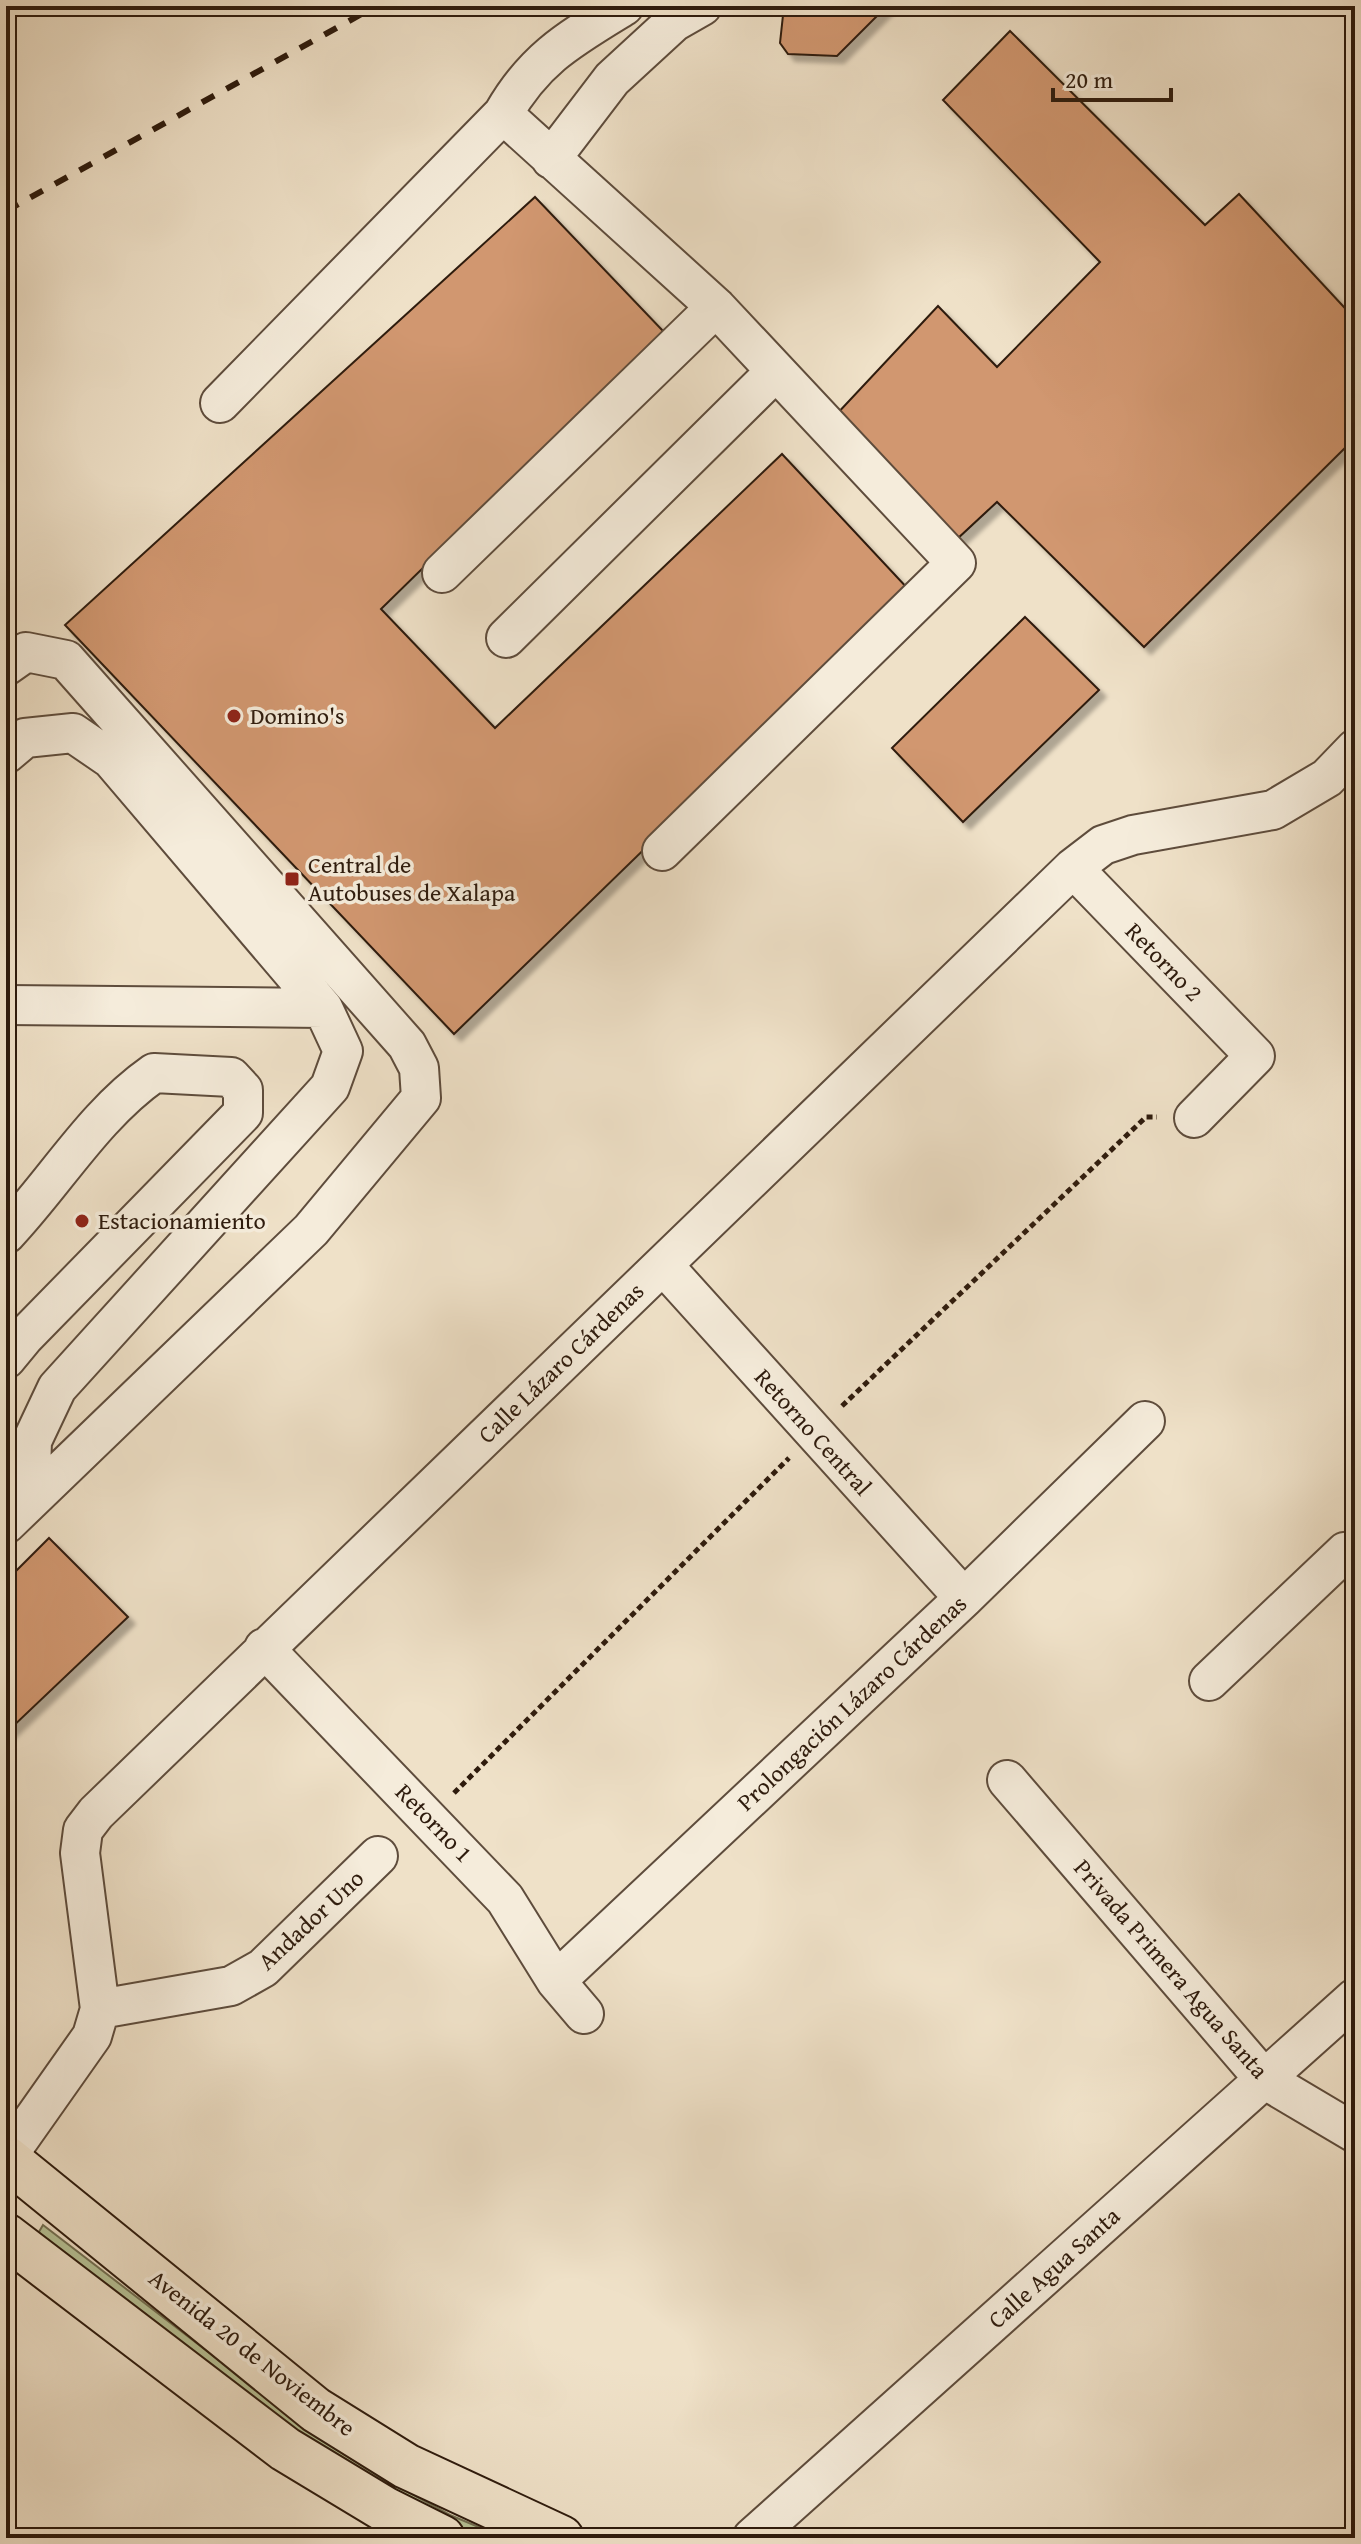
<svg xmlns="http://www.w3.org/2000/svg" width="1361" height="2544" font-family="'Gentium Book Plus',serif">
<defs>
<filter id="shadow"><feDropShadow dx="7" dy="7" stdDeviation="2" flood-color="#0004"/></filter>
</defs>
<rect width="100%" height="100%" fill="#efe1c8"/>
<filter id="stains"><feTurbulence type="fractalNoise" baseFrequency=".0025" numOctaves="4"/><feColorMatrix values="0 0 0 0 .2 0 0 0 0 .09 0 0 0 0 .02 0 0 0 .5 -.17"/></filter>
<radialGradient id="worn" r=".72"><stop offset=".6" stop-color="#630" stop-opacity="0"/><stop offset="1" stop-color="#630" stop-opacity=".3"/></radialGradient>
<path fill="#b7c397" stroke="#726f52" stroke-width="2" d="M43 2225 302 2424 379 2476 450 2515 505 2538H473L443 2525 374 2487 33 2242Z"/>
<path fill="#d19770" stroke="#2e1b0d" stroke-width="2" filter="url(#shadow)" d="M784 6H887L837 56 788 54 780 43Z
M1010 31 1205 225 1239 194 1355 319V438L1144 647 997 502 956 540 834 417 938 306 997 367 1100 262 943 100Z
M535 197 664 332 381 609 495 728 782 454 910 591 454 1034 65 625Z
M1025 617 1099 690 963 822 892 748Z
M49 1538 128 1617 6 1733V1581Z"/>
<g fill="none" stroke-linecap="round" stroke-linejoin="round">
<g stroke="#5e4c3c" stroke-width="42">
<path id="minor" d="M503 114 716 307 956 563 662 851
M551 159 612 79 674 22 702 6
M220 403 503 114C535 58 570 39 624 6
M442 573 716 307
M506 638 776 371
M6 666 26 652 66 660 407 1045 419 1068 421 1098 311 1230 6 1524
M6 754 25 738 73 733 111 759 323 1008 343 1051 330 1087 57 1388 32 1441 30 1500
M1073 868 1255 1056 1194 1118
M6 1005 323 1008
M6 1234C56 1181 94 1115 154 1073L231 1077 243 1090V1113L25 1336 6 1359
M663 1265 964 1598
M264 1648 505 1899 556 1981 584 2014
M1209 1681 1345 1552 1355 1551
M1007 1780 1264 2079 1355 2133
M556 1981 964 1598 1145 1421
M100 2009 231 1986 263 1968 378 1856
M6 2158 92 2036 100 2009 80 1853 83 1830 96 1813 1073 868 1103 845 1133 835 1273 810 1327 778 1355 749
M752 2538 1355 1998"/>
</g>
<g stroke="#2e1b0d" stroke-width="48">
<path id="major" d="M6 2158 316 2410 406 2466 561 2538
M6 2236 285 2449 386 2510 442 2538"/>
</g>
<path stroke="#2e1b0d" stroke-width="5" stroke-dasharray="6 4" stroke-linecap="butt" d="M842 1406 1146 1117H1157
M454 1793 789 1458"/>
<use href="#minor" stroke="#f5ecdb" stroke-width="38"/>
<use href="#major" stroke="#efe1c8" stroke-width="44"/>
<path stroke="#2e1b0d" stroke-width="6" stroke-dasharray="14 14" stroke-linecap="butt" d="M6 211 376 6"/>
</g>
<g fill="#8f2418" stroke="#f5ecdb" stroke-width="3">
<circle cx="234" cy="716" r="8"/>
<rect x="284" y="871" width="16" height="16" rx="4"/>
<circle cx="82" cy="1221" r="8"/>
</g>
<g text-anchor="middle" stroke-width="7" stroke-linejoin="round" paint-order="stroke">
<g font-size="24" fill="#2e1b0d" stroke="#f5ecdb" text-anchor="start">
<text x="250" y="724">Domino's</text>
<text x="308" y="873">Central de<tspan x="308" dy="28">Autobuses de Xalapa</tspan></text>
<text x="98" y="1229">Estacionamiento</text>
</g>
<g font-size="24" fill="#2e1b0d" stroke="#f5ecdb">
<text transform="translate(1164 962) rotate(46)" y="8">Retorno 2</text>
<text transform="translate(561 1363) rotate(-44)" y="8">Calle Lázaro Cárdenas</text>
<text transform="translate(813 1432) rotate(48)" y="8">Retorno Central</text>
<text transform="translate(852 1703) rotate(-43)" y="8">Prolongación Lázaro Cárdenas</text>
<text transform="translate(434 1823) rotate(46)" y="8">Retorno 1</text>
<text transform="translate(311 1920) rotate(-43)" y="8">Andador Uno</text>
<text transform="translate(1171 1969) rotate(49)" y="8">Privada Primera Agua Santa</text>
<text transform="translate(1054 2268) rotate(-42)" y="8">Calle Agua Santa</text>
<text transform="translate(252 2353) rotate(38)" y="8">Avenida 20 de Noviembre</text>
</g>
</g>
<rect width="1361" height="2544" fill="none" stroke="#efe1c8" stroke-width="32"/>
<rect x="8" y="8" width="1345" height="2528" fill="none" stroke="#2e1b0d" stroke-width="4"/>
<rect x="16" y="16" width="1329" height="2512" fill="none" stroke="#2e1b0d" stroke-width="2"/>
<path d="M1053 88v12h118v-12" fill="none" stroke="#2e1b0d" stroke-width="4"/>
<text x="1065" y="88" font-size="24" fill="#2e1b0d" stroke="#f5ecdb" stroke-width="6" paint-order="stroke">20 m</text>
<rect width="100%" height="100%" filter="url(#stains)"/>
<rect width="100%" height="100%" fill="url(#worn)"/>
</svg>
